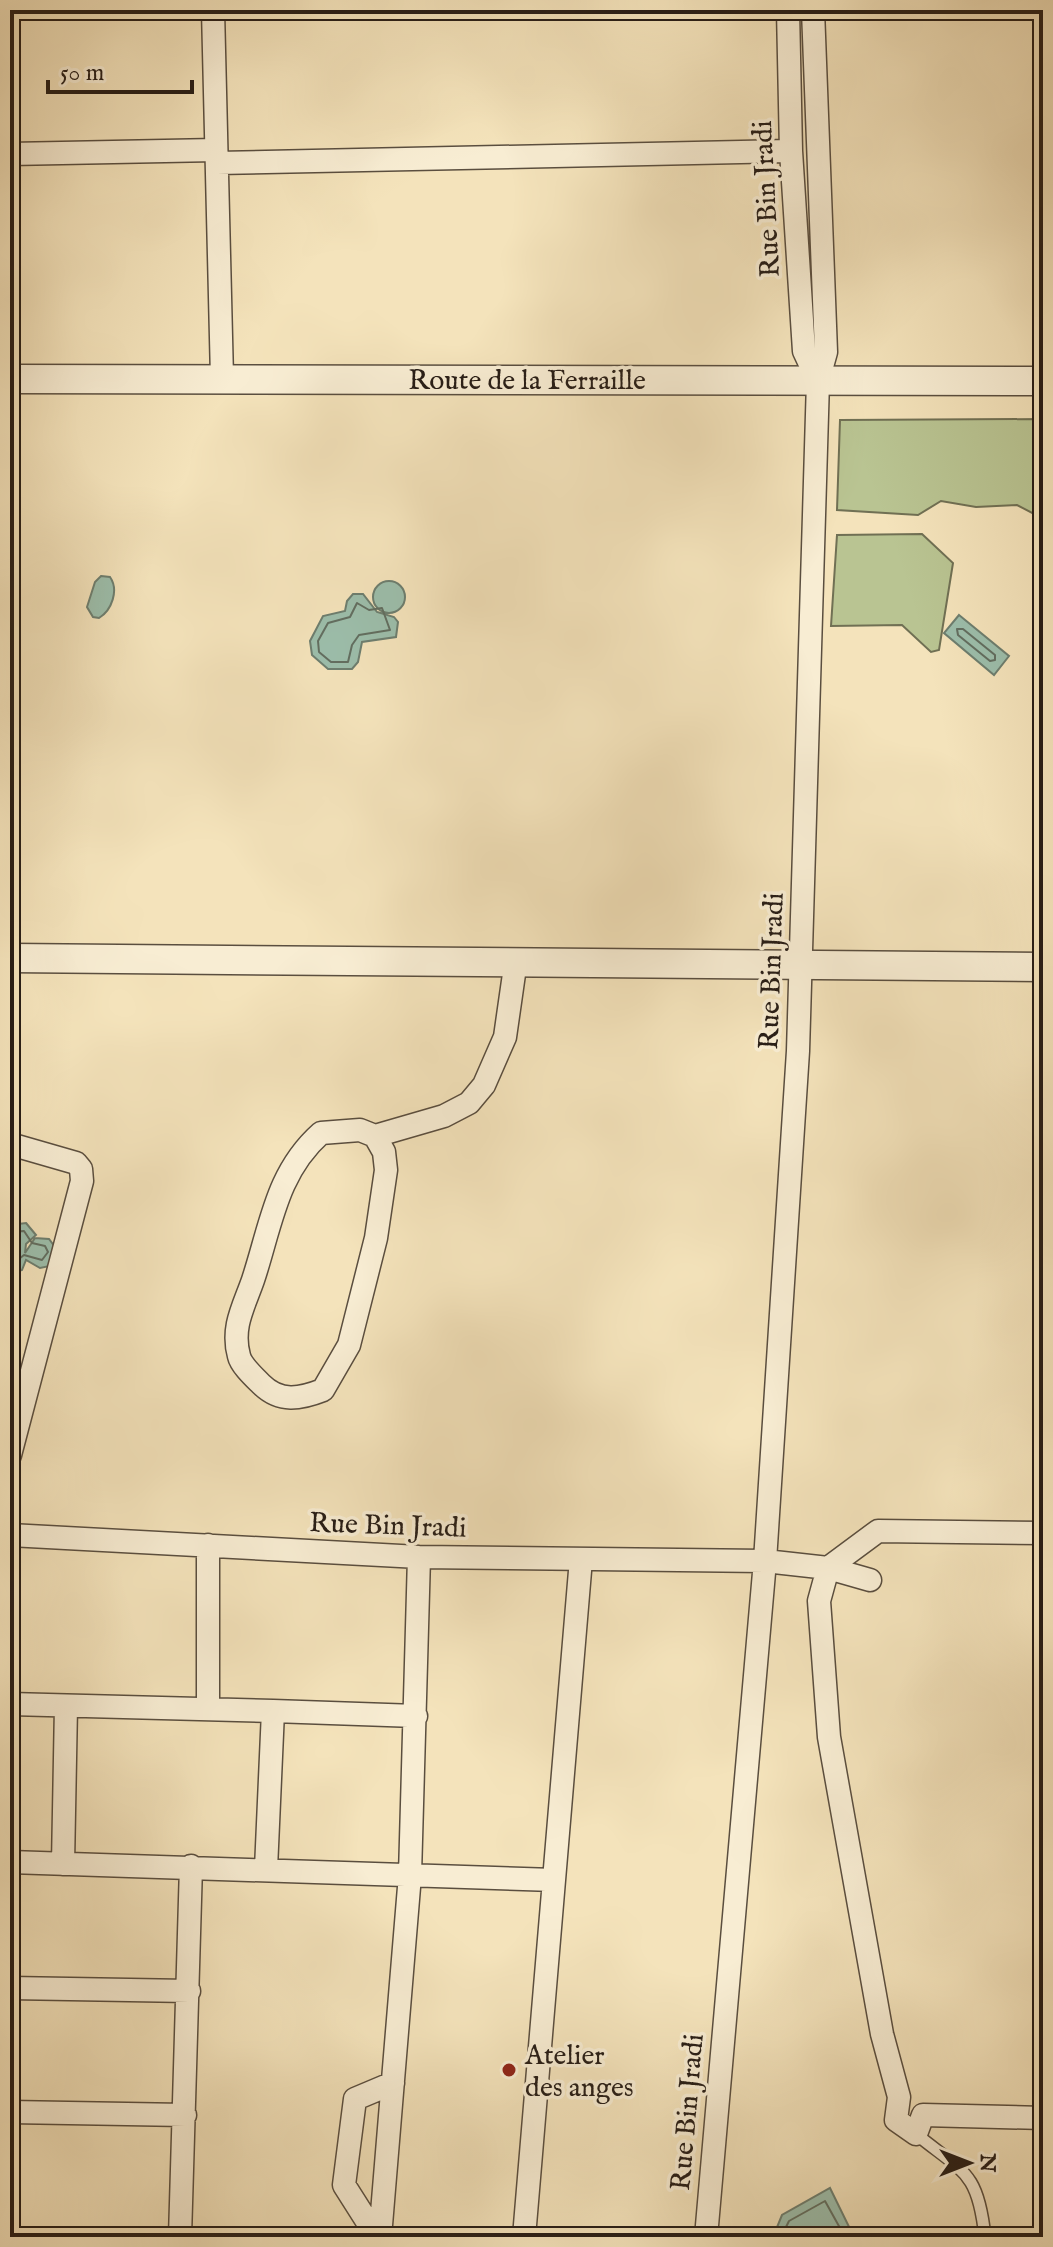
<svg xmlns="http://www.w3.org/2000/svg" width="1053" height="2247" font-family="'IM FELL English',serif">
<rect width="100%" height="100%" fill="#f4e3bb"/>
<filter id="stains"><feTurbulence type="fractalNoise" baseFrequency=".0025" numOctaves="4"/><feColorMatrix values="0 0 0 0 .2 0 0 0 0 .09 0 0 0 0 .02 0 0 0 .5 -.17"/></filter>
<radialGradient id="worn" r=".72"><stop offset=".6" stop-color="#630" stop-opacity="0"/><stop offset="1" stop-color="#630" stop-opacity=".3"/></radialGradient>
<path fill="#b9c492" stroke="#707054" stroke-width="2" d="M1043 419V526L1040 517 1017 505 976 507 941 501 918 515 837 510 840 420Z
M922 534 953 563 939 650 931 652 902 625 831 626 837 535Z"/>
<path fill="#9cbeab" stroke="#6d7e6f" stroke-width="2" d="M101 576 110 577C119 590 112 610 99 618L93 617 87 607 95 582Z
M373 597a16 16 0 1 1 32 0a16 16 0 1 1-32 0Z
M353 594H363L377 612 394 617 398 622 396 637 362 642 358 662 352 669H328L312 655 310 641 323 616 345 611 347 601Z
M959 615 1009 656 994 675 944 633Z
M26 1223 36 1235 26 1244 25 1253 35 1238 49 1239 55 1247 50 1266 40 1268 26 1260 22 1270 10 1274V1225Z
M830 2188 854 2237H773L782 2215Z"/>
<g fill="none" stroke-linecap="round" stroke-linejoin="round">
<path stroke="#626e60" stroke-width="2" d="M357 603 369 610 382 608 390 630 359 635 352 645 348 662H331L319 652 318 641 328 623 350 617Z
M957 629H963L995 655V660L990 661 958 635Z
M10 1232 24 1231 32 1243 45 1246 48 1252 42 1260 24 1255 10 1266
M781 2237 789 2221 825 2201 845 2237"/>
<g stroke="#5a4e3f" stroke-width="14">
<path id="service" d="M916 2134C964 2173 978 2171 985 2237"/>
</g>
<g stroke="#5a4e3f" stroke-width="25">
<path id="minor" d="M213 10 222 378
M788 10 791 151 804 351 818 381
M10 154 216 150
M217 163 791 151
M375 1136 384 1152 386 1170 376 1238 349 1345 323 1390C300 1399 280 1403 261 1384 254 1377 241 1365 239 1356 231 1327 244 1306 253 1280 271 1226 276 1173 321 1133L360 1130 375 1136 444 1116 469 1103 484 1085 505 1037 516 960
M10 1144 76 1163 81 1169 82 1181 10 1455
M10 1535 419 1557 765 1561 828 1568 878 1531 1043 1533
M870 1580 828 1568 819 1601 829 1737 882 2034 899 2097 896 2120 916 2134 923 2115 1043 2118
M10 1704 273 1711 266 1869
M208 1708V1545
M273 1711 416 1716
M10 1862 554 1880
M63 1864 66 1706
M10 1988 189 1991
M10 2112 185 2115
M180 2237 191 1866
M377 2237 344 2185 355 2099 393 2083
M380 2237 410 1875 419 1557
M524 2237 581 1559
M706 2237 765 1561 798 1051 818 381 826 352 813 10"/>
</g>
<g stroke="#5a4e3f" stroke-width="31">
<path id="tertiary" d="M10 379 1043 381
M10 958 1043 967"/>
</g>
<use href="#service" stroke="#f8edd3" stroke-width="11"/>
<use href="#minor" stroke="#f8edd3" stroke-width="22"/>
<use href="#tertiary" stroke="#f8edd3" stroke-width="28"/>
</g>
<circle fill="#8f2418" stroke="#f8edd3" stroke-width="3" cx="509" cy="2070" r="8"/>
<g text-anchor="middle" stroke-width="7" stroke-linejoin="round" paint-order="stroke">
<g font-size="28" fill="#271d16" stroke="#f8edd3">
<text transform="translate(765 199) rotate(-93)" y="10">Rue Bin Jradi</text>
<text x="527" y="389">Route de la Ferraille</text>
<text transform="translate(770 971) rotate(-88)" y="10">Rue Bin Jradi</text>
<text transform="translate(388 1524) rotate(2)" y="10">Rue Bin Jradi</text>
<text transform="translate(686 2112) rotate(-85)" y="10">Rue Bin Jradi</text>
</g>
<g font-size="28" fill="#271d16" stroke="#f8edd3" text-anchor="start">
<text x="525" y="2064">Atelier<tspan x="525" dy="32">des anges</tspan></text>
</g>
</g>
<rect width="1053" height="2247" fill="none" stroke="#f4e3bb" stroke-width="40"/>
<rect x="12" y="12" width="1029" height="2223" fill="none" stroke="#271d16" stroke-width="4"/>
<rect x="20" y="20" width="1013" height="2207" fill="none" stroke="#271d16" stroke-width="2"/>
<g transform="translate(969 2163) rotate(90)" stroke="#f8edd3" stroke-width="6" paint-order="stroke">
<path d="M0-6L14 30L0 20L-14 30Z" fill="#271d16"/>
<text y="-12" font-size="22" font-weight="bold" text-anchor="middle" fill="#271d16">N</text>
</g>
<path d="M48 80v12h144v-12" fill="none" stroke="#271d16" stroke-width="4"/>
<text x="60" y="80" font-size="24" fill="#271d16" stroke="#f8edd3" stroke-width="6" paint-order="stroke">50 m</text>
<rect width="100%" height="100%" filter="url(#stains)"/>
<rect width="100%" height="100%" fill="url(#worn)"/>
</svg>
